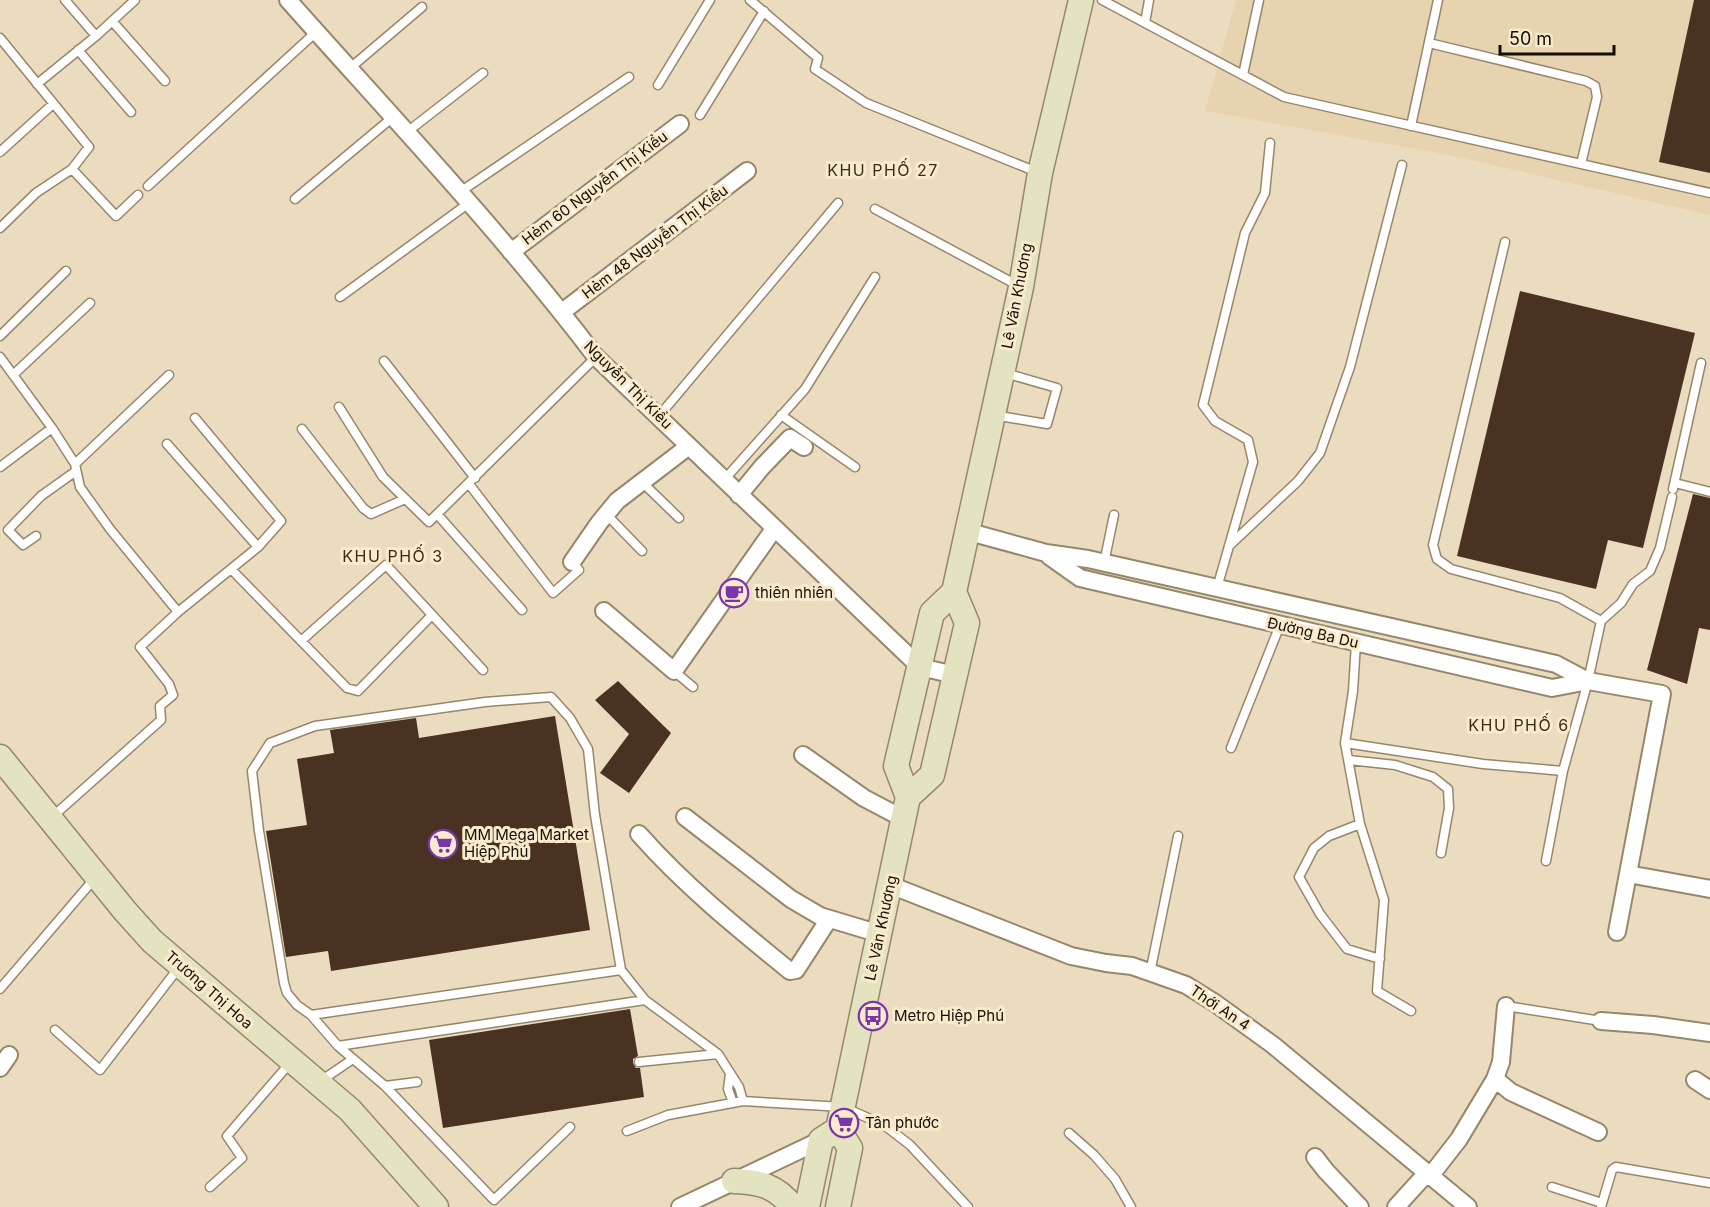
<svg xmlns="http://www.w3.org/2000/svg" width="1710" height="1207" font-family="Inter,sans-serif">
<rect width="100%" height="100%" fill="#ecdcbf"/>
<path fill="#e7d3af" d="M1236 0H1710V215L1454 156 1205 111Z"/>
<path fill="#493222" d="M1694 0H1710V173L1659 162Z
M1520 291 1695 333 1643 548 1608 540 1596 589 1457 556Z
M1693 494 1710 498V630L1699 628 1687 684 1647 670Z
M618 681 671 733 629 793 600 773 629 734 595 700Z
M555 716 590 930 331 971 328 951 286 957 266 831 307 825 297 759 334 753 330 730 416 718 419 738Z
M630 1009 638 1056 633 1059V1063L636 1068H640L644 1097 443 1128 429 1040Z"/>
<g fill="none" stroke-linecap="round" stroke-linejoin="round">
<g stroke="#96876c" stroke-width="11">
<path id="lane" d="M65 0 96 36
M750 0 818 58 815 69 866 103 1037 172
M1102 0 1284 97 1710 193
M112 21 165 81
M1145 23 1149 0
M0 38 89 147 72 169 116 216 138 195
M1429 43 1586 81 1595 86 1597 97 1581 164
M78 50 131 112
M349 69 422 7
M1243 75 1259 0
M37 84 96 36 135 0
M658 85 710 0
M700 115 764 11
M1411 126 1438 0
M407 132 483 73
M0 152 53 104
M148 186 316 32
M460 192 629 77
M295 199 393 117
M875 209 1017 285
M0 228 36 193 72 169
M340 297 469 203
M0 336 66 271
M0 357 52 428 75 464 80 487 110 529 178 612
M384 361 475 478
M13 375 90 303
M339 407 383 477 429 522 596 357
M781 415 855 467
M994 415 1047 424 1057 388 1005 373
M659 416 838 203
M302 429 363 508 371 514 405 499
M167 444 258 547
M75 464 169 375
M0 467 52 428
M724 480 805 389 875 277
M642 482 679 518
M1675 483 1710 492
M469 484 553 593 579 570 572 562
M1673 489 1701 363
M437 514 522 610
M606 514 642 551
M36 536 23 545 8 530 41 496 76 471
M1231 544 1298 481 1320 453 1350 367 1402 165
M1104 563 1114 515
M231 569 347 688 358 691 431 616
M1217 588 1253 462 1248 440 1215 421 1203 405 1245 233 1265 193 1270 143
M1601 621 1621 603 1633 584 1650 571 1660 548 1672 497
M301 641 386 565 483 670
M1356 643 1353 691 1345 743 1360 824 1384 900 1377 991 1411 1011
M674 671 693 687
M1345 743 1483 764 1563 771 1588 681 1601 621 1560 598 1451 569 1437 559 1433 545 1505 242
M1231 748 1280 625
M1349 760 1395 765 1433 777 1448 789 1449 808 1441 853
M51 818 161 720 160 706 173 695 169 684 140 647 178 612 258 547 281 521 195 418
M1360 824 1329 836 1314 848 1299 877 1320 914 1347 949 1380 959
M1546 861 1563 771
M1150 973 1178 836
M0 989 95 878
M1506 1006 1601 1021
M311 1015 621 970
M55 1030 100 1070 180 966
M338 1046 645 1000
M639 1062 718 1054
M730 1074 728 1089 733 1103
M319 1082 353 1059
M385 1086 417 1082
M570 1127 494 1200 385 1086 338 1046 311 1015 297 1005 287 993 284 983 259 831 252 771 270 743 315 726 485 702 551 697 570 718 588 749 595 815 621 970 645 1000 718 1054 739 1087 743 1101
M627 1131 668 1115 743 1101 843 1107 884 1125 910 1145 968 1207
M1069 1133 1094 1155 1115 1179 1131 1207
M210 1187 242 1158 227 1136 290 1063
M1552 1187 1602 1203
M1601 1207 1612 1170 1616 1167 1710 1183"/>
</g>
<g stroke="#96876c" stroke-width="20">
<path id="street" d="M288 0C392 117 501 232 596 357L920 667 955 675
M511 252 680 124
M562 312 747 171
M739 495 762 467 790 438 804 447
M966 531 1046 553 1088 559 1556 664 1588 681 1662 694 1617 932
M1049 556 1080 578 1552 688 1588 681
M572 562 599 523 617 501 689 446
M604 611 674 671 774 529
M803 755 864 798 904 819
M685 817 791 899 820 916 880 934
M639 834C684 885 737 928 790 971L796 970 829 919
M1628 874 1710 889
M890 885 1071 956 1106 963 1132 966 1186 985 1215 1003 1273 1045 1468 1207
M1601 1021 1653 1025 1710 1033
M0 1068 9 1055
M1495 1079 1511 1092 1598 1132
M1695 1080 1710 1090
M1315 1157 1326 1171 1360 1207
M680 1207 821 1140
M1396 1207 1426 1174 1435 1170 1459 1139 1495 1079 1501 1062 1506 1006"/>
</g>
<g stroke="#96876c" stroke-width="27">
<path id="secondary" d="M0 757 125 911 152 941 350 1110 436 1207
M908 797 932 775 967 623 954 592 1021 287 1040 173 1081 0
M838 1129 850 1148 838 1207
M734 1181C761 1182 776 1186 793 1207
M807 1207 821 1140 838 1129 908 797 896 766 932 613 954 592"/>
</g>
<use href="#lane" stroke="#fff" stroke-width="8"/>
<use href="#street" stroke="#fff" stroke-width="16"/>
<use href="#secondary" stroke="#e3e4bf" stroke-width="24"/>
</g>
<defs>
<g id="cafe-ring" transform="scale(1.5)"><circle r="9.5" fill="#f9eacc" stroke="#7935a9" stroke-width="1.5"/><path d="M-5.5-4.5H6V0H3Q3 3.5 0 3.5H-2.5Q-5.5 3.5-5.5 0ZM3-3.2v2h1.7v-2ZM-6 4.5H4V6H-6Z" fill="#7935a9"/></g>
<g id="supermarket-ring" transform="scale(1.5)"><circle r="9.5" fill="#f9eacc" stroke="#7935a9" stroke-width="1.5"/><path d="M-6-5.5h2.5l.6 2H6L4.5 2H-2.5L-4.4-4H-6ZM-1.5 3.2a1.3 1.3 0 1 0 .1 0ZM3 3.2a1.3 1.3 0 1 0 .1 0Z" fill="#7935a9"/></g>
<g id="bus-ring" transform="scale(1.5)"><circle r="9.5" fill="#f9eacc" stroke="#7935a9" stroke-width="1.5"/><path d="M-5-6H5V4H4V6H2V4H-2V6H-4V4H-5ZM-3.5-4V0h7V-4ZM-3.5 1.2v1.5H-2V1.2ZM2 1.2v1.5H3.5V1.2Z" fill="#7935a9"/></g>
</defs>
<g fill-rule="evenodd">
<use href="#cafe-ring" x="734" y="593"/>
<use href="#supermarket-ring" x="443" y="844"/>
<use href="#bus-ring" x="873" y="1016"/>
<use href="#supermarket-ring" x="844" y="1123"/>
</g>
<g text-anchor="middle" stroke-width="6" stroke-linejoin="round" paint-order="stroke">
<g font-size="15" fill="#140e05" stroke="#f9eacc">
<text transform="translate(595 188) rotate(-37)" y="5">Hẻm 60 Nguyễn Thị Kiểu</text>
<text transform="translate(655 242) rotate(-37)" y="5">Hẻm 48 Nguyễn Thị Kiểu</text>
<text transform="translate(1017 296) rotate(-79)" y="5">Lê Văn Khương</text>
<text transform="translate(628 385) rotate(45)" y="5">Nguyễn Thị Kiểu</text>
<text transform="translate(1313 633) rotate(13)" y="5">Đường Ba Du</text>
<text transform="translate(881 928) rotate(-78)" y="5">Lê Văn Khương</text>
<text transform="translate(209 990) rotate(41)" y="5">Trương Thị Hoa</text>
<text transform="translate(1220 1008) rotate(34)" y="5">Thới An 4</text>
</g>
<g font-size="15" fill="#140e05" stroke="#f9eacc" text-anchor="start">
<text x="755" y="598">thiên nhiên</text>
<text x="464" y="840">MM Mega Market<tspan x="464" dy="17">Hiệp Phú</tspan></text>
<text x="894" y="1021">Metro Hiệp Phú</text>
<text x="865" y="1128">Tân phước</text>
</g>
<g font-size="16" letter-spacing="1.5" fill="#392d15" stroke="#f9eacc">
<text x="883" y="176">KHU PHỐ 27</text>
<text x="393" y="562">KHU PHỐ 3</text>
<text x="1519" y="731">KHU PHỐ 6</text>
</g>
</g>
<path d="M1500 45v9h114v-9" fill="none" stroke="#140e05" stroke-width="3"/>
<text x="1509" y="45" font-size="18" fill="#140e05" stroke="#f9eacc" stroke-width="4.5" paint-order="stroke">50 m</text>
</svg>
